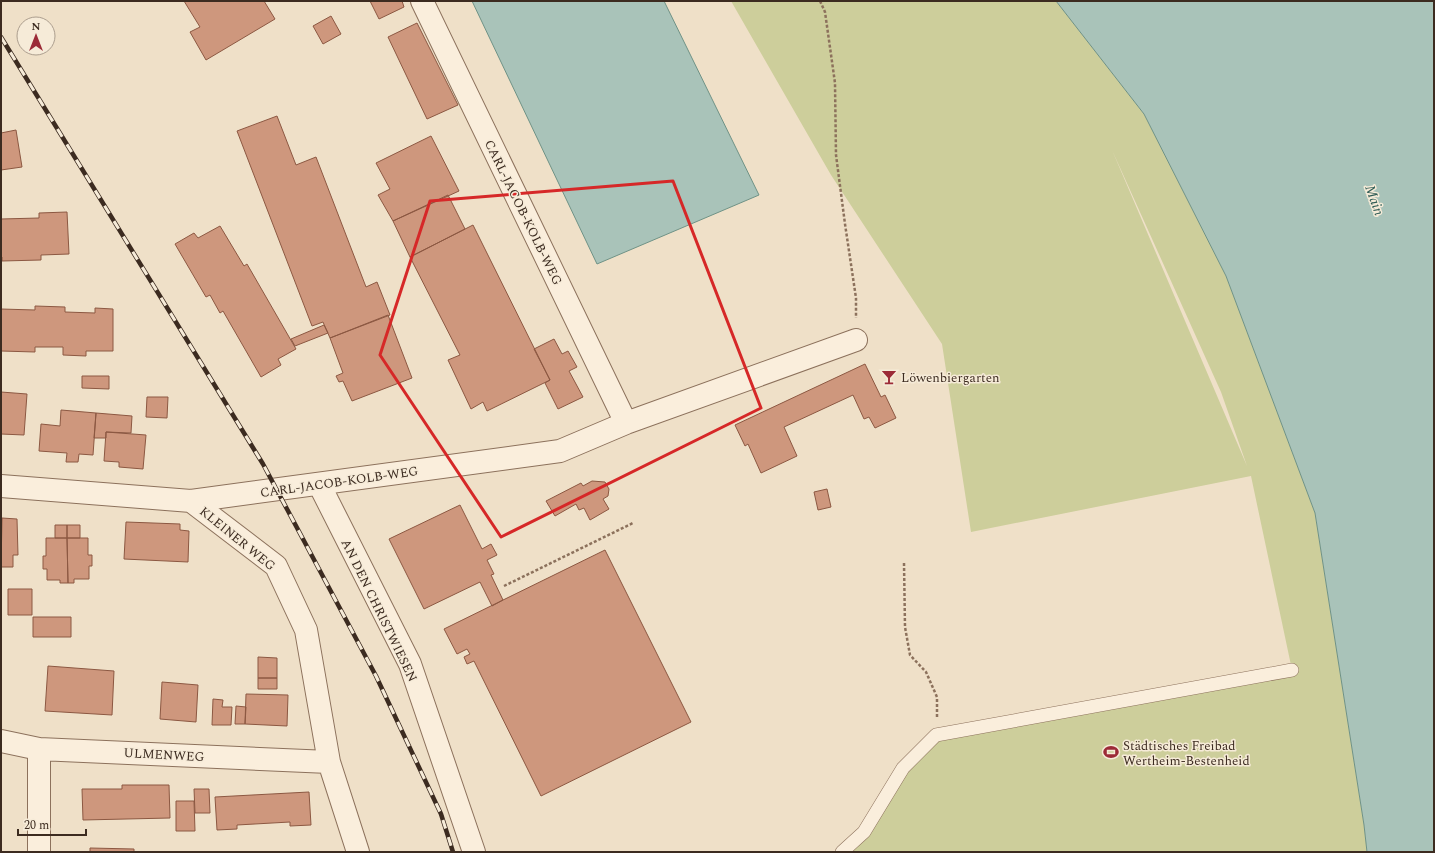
<svg xmlns="http://www.w3.org/2000/svg" width="1435" height="853" font-family="Spectral,serif">
<rect width="100%" height="100%" fill="#efe0c8"/>
<path fill="#cdce9b" fill-rule="evenodd" d="M731 1H1056L1144 114 1226 276 1315 513 1364 825 1367 852H842L903 768 936 735 1292 670 1251 476 971 532 942 344 831 175ZM1112 150 1221 392 1247 466Z"/>
<path fill="#a9c3b9" stroke="#6f9286" d="M472 1H664L759 195 597 264Z
M1056 1H1434V852H1367L1364 825 1315 513 1226 276 1144 114Z"/>
<path fill="#ce977d" stroke="#8c5842" d="M184 1H264L275 19 206 60 190 32 200 27Z
M370 1H402L404 7 379 19Z
M331 16 341 34 323 44 313 26Z
M417 23 458 105 427 119 388 37Z
M277 116 296 165 316 157 366 287 377 282 390 315 330 338 323 322 312 326 237 131Z
M16 130 22 167 1 170V133Z
M431 136 459 191 393 221 378 195 390 189 376 163Z
M448 195 465 229 410 257 393 221Z
M67 212 69 254 41 255V260L2 261V257H1V219L39 218V213Z
M473 225 550 380 487 411 483 402 471 409 448 360 460 355 410 257Z
M220 226 244 266 247 264 296 349 278 359 281 365 261 377 223 311 220 313 210 295 206 297 175 244 194 233 198 238Z
M35 306 65 307V312L95 313V308L113 309V351H86V356L63 355V347H35V352L1 351V309L35 310Z
M388 315 412 378 352 401 343 381 339 382 336 376 343 373 330 338Z
M324 325 328 333 295 346 291 339Z
M554 339 562 354 568 351 577 367 569 371 583 397 558 409 545 383 550 380 534 349Z
M865 364 881 397 885 395 896 418 875 428 869 417 864 419 853 395 784 427 797 456 761 473 748 444 745 446 735 425Z
M82 376H109V389L82 388Z
M1 392 27 394 24 435 1 434Z
M147 397H168L167 418 146 417Z
M61 410 96 413 93 455 79 454 78 462H66L67 453 39 451 41 424 60 426Z
M96 413 132 416 131 433 106 432V438H94Z
M106 432 146 435 143 469 119 467V462L104 461Z
M592 481 605 482 609 489 608 496 603 499 609 509 590 520 584 508 579 510 576 504 555 516 546 501 581 483 583 486Z
M827 489 831 507 818 510 814 492Z
M460 505 482 549 491 544 497 555 487 560 494 574 491 575 503 600 492 606 480 582 424 609 389 539Z
M2 518 17 519 18 555H13V567H1Z
M126 522 180 524V530L189 531 188 562 124 559Z
M55 525H67V538H55Z
M67 525H80V538H67Z
M46 538H67L68 583H60V580H47V569H43V556H46Z
M67 538H88V555H92V566H89V579H74V583H68Z
M605 550 691 722 541 796 474 661 467 664 464 657 470 654 467 649 457 654 444 629Z
M8 589H32V615H8Z
M33 617H71V637H33Z
M258 657 277 658V678H258Z
M48 666 114 671 112 715 45 711Z
M258 678H277V689H258Z
M162 682 198 685 196 722 160 719Z
M246 694 288 695 287 726 245 724Z
M213 699 223 700 222 707H232L231 725H212Z
M236 706 246 707 245 724H235Z
M122 785H169L170 818 83 820 82 789H122Z
M194 789H209L210 813H195Z
M309 792 311 825 290 826V822L237 825V829L217 830 215 797Z
M176 801H194L195 831H176Z
M90 848 134 849V852H90Z"/>
<g fill="none" stroke-linecap="round" stroke-linejoin="round">
<g stroke="#8c715c" stroke-width="14">
<path id="lane" d="M842 852 864 832 903 768 936 735 1292 670"/>
</g>
<g stroke="#8c715c" stroke-width="24">
<path id="street" d="M626 423 856 340
M319 484 410 664 474 852
M1 486 191 501 276 566 306 630 329 762 358 852
M191 501 560 451 626 423 422 1
M1 741 39 749 329 762
M39 749V852"/>
</g>
<path stroke="#8c715c" stroke-width="2.5" stroke-dasharray="3 2" stroke-linecap="butt" d="M820 1 825 12 835 83 836 155 845 224 856 298V318
M904 563 905 627 910 655 926 672 937 697V718
M504 586 633 523"/>
<use href="#lane" stroke="#faeedc" stroke-width="13"/>
<use href="#street" stroke="#faeedc" stroke-width="22"/>
<g stroke="#3c2b20" stroke-width="4.5">
<path id="rail" d="M1 37 263 464 376 676 441 814 453 852"/>
</g>
<use href="#rail" stroke="#f6ebd8" stroke-width="3" stroke-dasharray="9" stroke-linecap="butt"/>
</g>
<path fill="none" stroke="#d62828" stroke-width="3" stroke-linejoin="round" d="M673 181 761 408 501 537 380 355 430 201Z"/>
<defs>
<g id="bar-bare" transform="scale(1.2)"><path d="M-6-5H6L.8 .8V4.5H3.5V6h-7V4.5H-.8V.8Z" fill="#9c2b37" stroke="#f6ebd8" stroke-width="2.5" paint-order="stroke"/></g>
<g id="stadium-bare" transform="scale(1.2)"><path d="M0-5a6.5 5 0 1 0 0 10a6.5 5 0 1 0 0-10ZM-3.5-1.8h7v3.6h-7Z" fill="#9c2b37" stroke="#f6ebd8" stroke-width="2.5" paint-order="stroke"/></g>
</defs>
<g fill-rule="evenodd">
<use href="#bar-bare" x="889" y="377"/>
<use href="#stadium-bare" x="1111" y="752"/>
</g>
<g text-anchor="middle" stroke-width="3" stroke-linejoin="round" paint-order="stroke">
<g font-size="13" fill="#3c2b20" stroke="#f6ebd8">
<text transform="translate(524 212) rotate(64)" y="5">CARL-JACOB-KOLB-WEG</text>
<text transform="translate(339 481) rotate(-8)" y="5">CARL-JACOB-KOLB-WEG</text>
<text transform="translate(238 538) rotate(39)" y="5">KLEINER WEG</text>
<text transform="translate(380 610) rotate(64)" y="5">AN DEN CHRISTWIESEN</text>
<text transform="translate(164 754) rotate(3)" y="5">ULMENWEG</text>
</g>
<g font-size="13" fill="#3c2b20" stroke="#f6ebd8" text-anchor="start">
<text x="901" y="382">Löwenbiergarten</text>
<text x="1123" y="750">Städtisches Freibad<tspan x="1123" dy="15">Wertheim-Bestenheid</tspan></text>
</g>
<g font-size="14" font-style="italic" fill="#2f5c55" stroke="#f6ebd8">
<text transform="translate(1375 200) rotate(70)" y="5">Main</text>
</g>
</g>
<rect width="1435" height="853" fill="none" stroke="#3c2b20" stroke-width="4"/>
<g transform="translate(36 36)"><circle r="19" fill="#f6ebd8" stroke="#ac9e8e"/>
<path d="M0-3L7 15L0 10L-7 15Z" fill="#9c2b37"/>
<text y="-6" font-size="11" font-weight="bold" text-anchor="middle" fill="#3c2b20">N</text>
</g>
<path d="M18 829v6h68v-6" fill="none" stroke="#3c2b20" stroke-width="2"/>
<text x="24" y="829" font-size="12" fill="#3c2b20" stroke="#f6ebd8" stroke-width="3" paint-order="stroke">20 m</text>
</svg>
